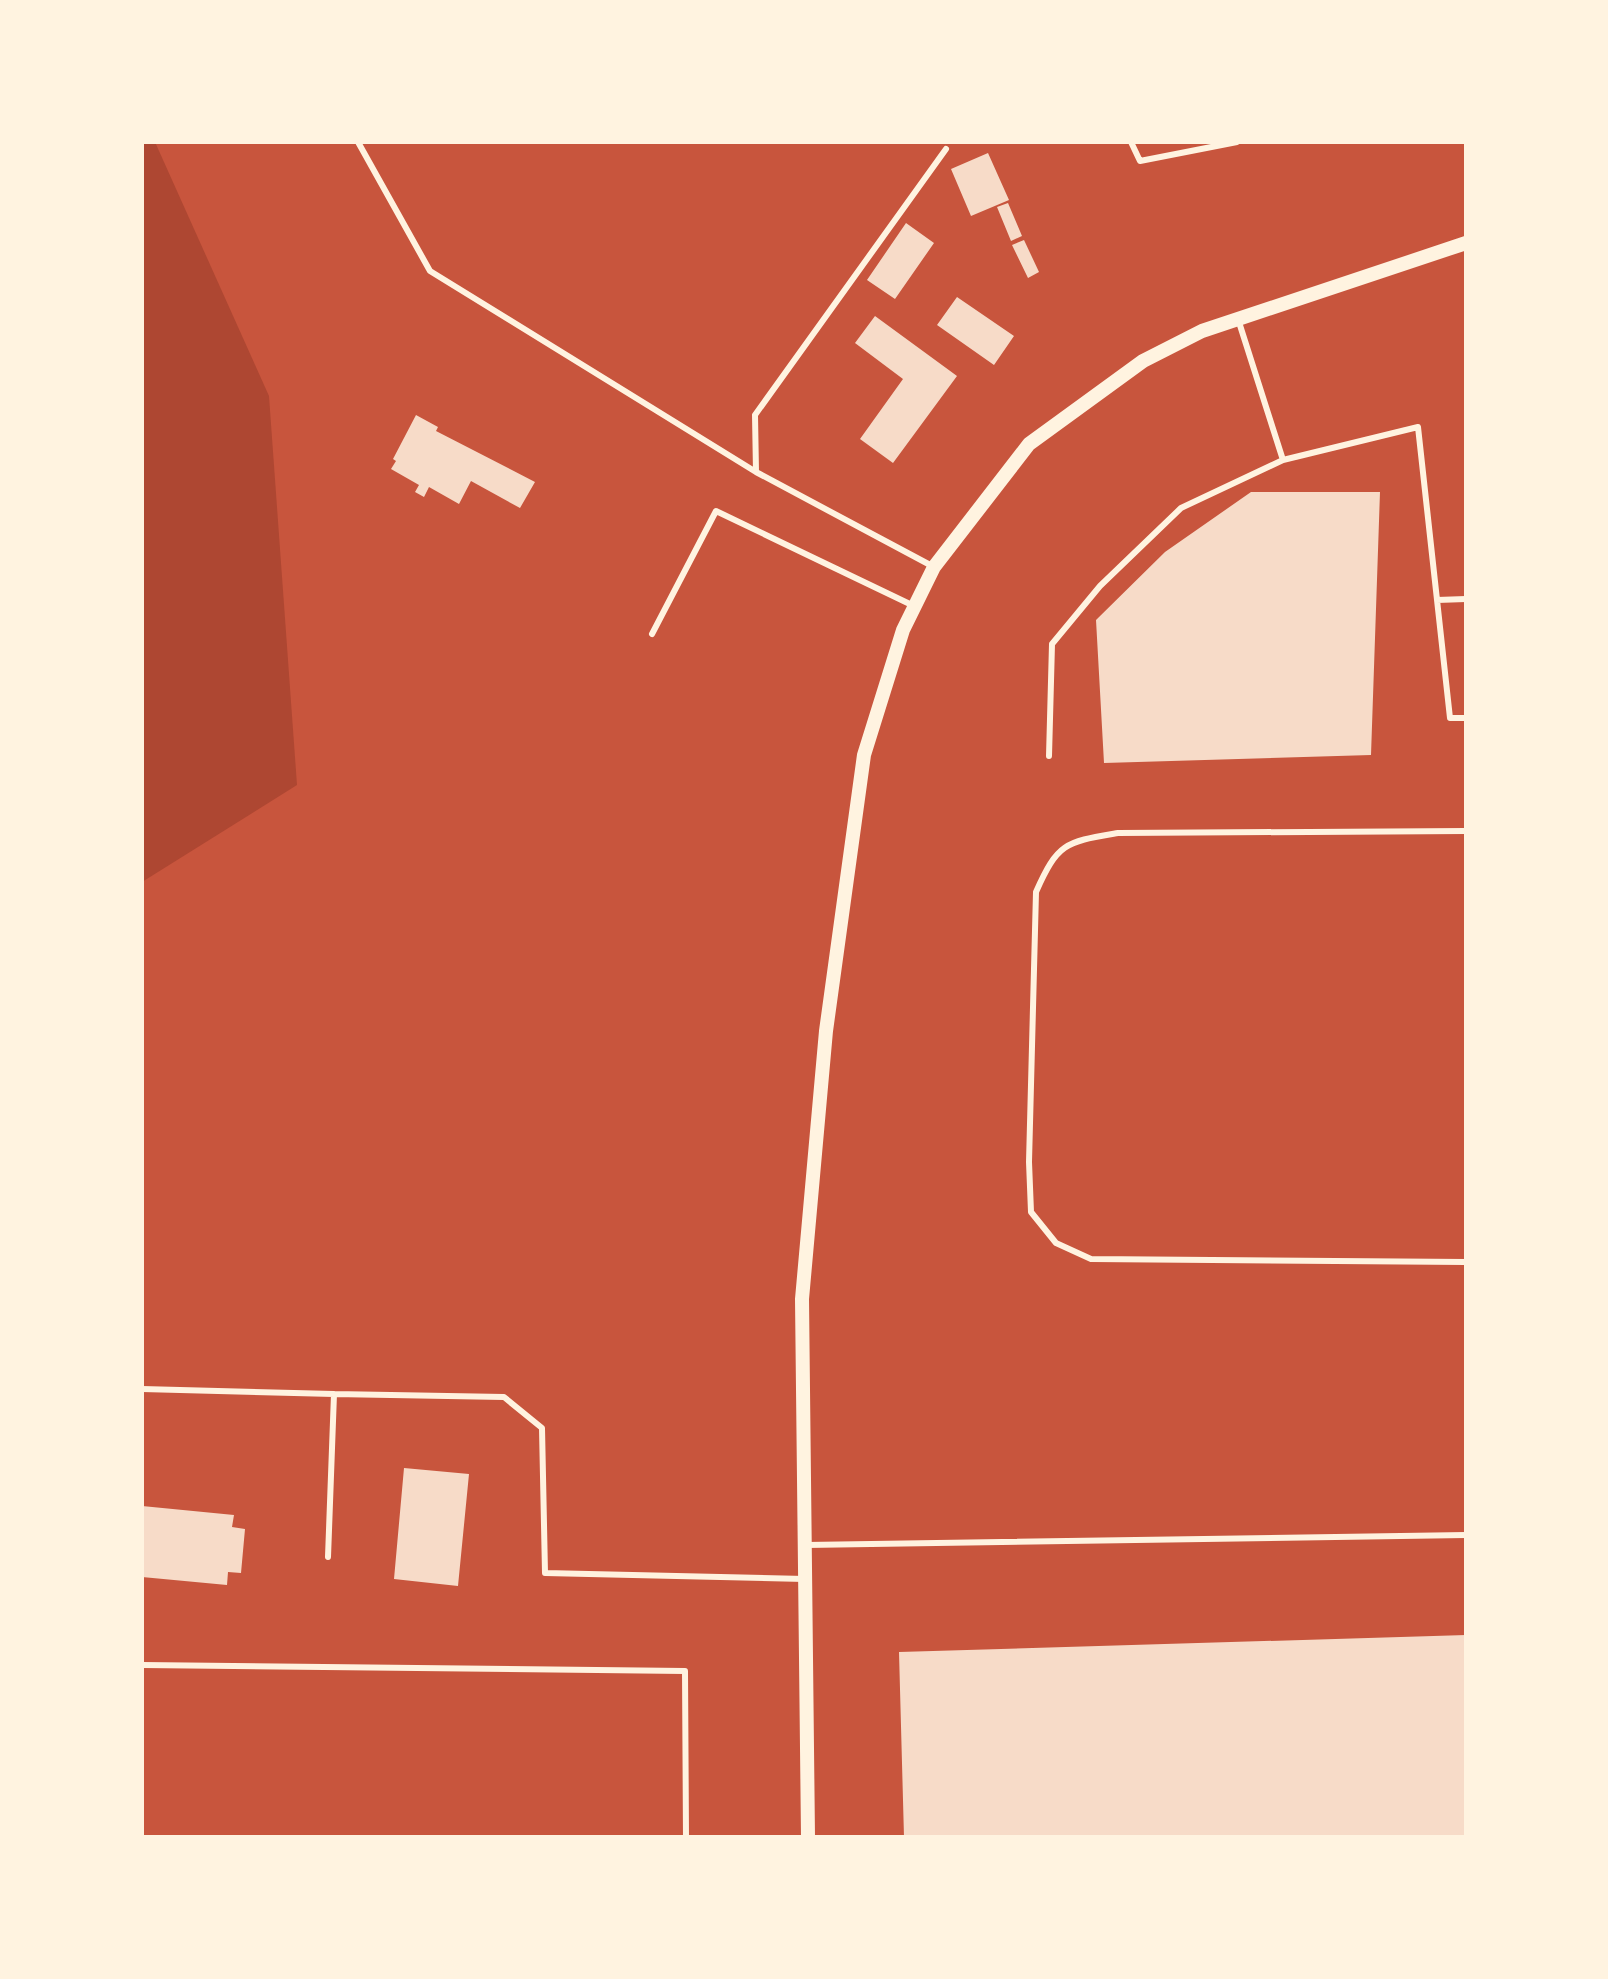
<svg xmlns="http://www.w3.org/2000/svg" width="1608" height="1979" font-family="'Alegreya Sans',sans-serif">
<rect width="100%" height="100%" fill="#c8553d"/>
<path fill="#ae4732" d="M142 142H155L269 396 297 785 142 882Z"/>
<path fill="#f7dbc8" d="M988 153 1009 200 971 216 951 169Z
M1008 203 1022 236 1011 241 997 207Z
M906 223 934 243 895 299 867 280Z
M1024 240 1039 272 1028 278 1012 245Z
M957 297 1014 336 994 365 937 325Z
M875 316 957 376 893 463 860 439 903 379 855 343Z
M416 415 438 427 436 431 535 482 520 508 471 481 459 504 429 487 424 497 415 492 419 485 391 469 396 461 393 459Z
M1251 492H1380L1371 755 1104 763 1096 620 1165 552Z
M404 1468 469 1474 458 1586 394 1579Z
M142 1506 234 1515 232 1527 245 1529 241 1573 228 1572 227 1585 142 1577Z
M1466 1635V1837H904L899 1652Z"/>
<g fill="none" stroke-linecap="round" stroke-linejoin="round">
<path stroke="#fff3e0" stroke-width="6" d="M358 142 430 271 756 472
M1131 142 1140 161 1237 142
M1283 460 1418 427 1450 718H1466
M934 567 756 472 755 415 946 149
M1437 600 1466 599
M652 634 716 511 914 606
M1049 756 1052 644 1100 586 1181 508 1283 460 1238 319
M1466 831 1118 833C1066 842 1058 842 1036 892L1029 1162 1031 1212 1056 1243 1091 1259 1466 1262
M142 1389 334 1394
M806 1545 1466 1535
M328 1557 334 1394 504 1397 542 1428 545 1573 805 1579
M142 1665 685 1671 686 1837"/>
<path stroke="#fff3e0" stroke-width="14" d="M808 1837 802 1299 826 1031 864 755 903 630 934 567 1029 444 1143 361 1202 331 1466 243"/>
</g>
<rect width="1608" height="1979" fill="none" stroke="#fff3e0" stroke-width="288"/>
</svg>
